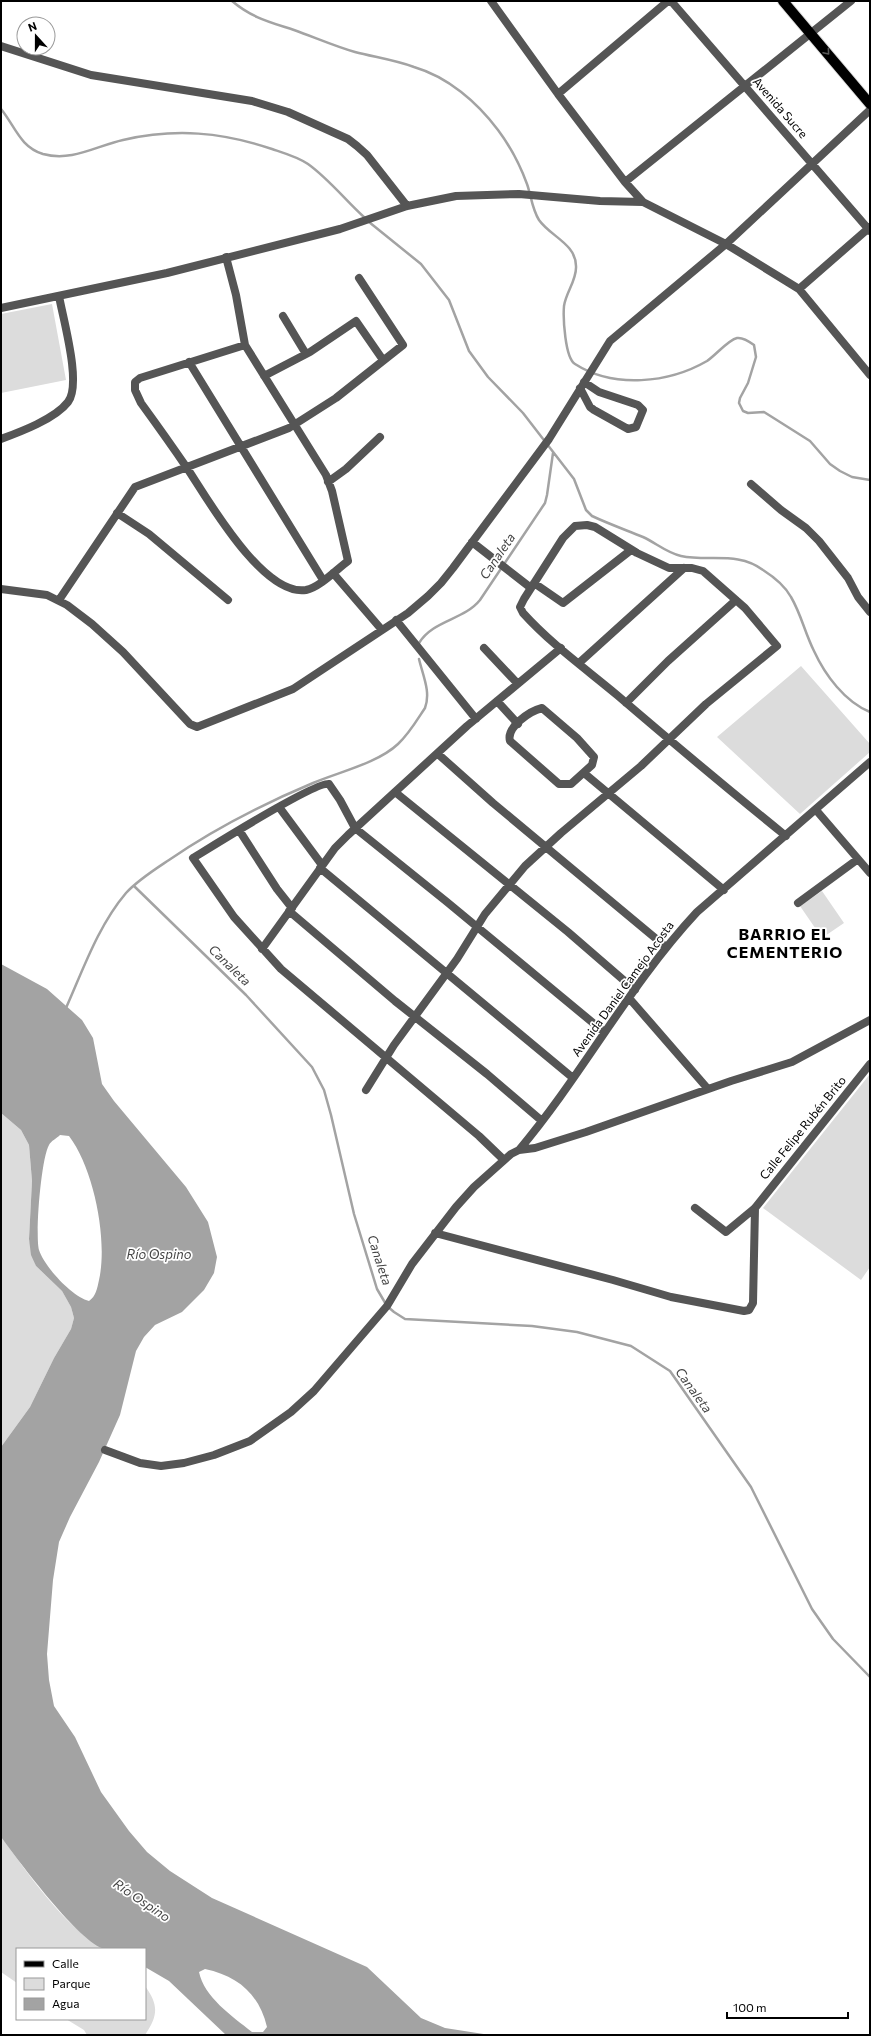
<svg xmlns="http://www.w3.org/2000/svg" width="871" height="2036" font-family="Commissioner,sans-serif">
<rect width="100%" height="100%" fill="#fff"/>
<path fill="#dcdcdc" d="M52 304 66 380 1 393V314Z
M801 666 870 744V752L800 814 717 737Z
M822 891 844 923 822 938 800 906Z
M870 1074V1267L861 1280 763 1208Z
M1 1113 21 1130 29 1145 32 1181 29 1239 36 1266 62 1291 71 1307 74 1318 71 1329 54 1358 30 1407 1 1447Z
M1 1837C29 1874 63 1926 104 1949H17V1983L1 1972Z
M145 1986C159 2005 158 2016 145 2035H87L84 2030 66 2019H145Z"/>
<path fill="#a3a3a3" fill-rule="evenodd" d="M1 964 47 989 82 1020 93 1038 102 1084 114 1101 186 1187 208 1222 217 1257 214 1273 204 1290 182 1312 155 1325 144 1337 136 1351 120 1415 99 1462 70 1517 59 1542 53 1580 47 1654 49 1680 54 1706 75 1737 101 1792 129 1831 147 1852 170 1871 212 1898 367 1967 421 2018 445 2028 490 2035H226L169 1981 145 1967V1949C132 1949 117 1951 105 1949 80 1944 18 1860 1 1837V1447L30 1407 54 1358 71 1329 74 1318 71 1307 62 1291 36 1266 31 1255 29 1239 32 1181 29 1145 21 1130 1 1113ZM60 1135 69 1136C94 1169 108 1240 99 1280 97 1289 96 1296 89 1301 72 1297 44 1266 39 1250 35 1235 41 1159 49 1145 51 1141 57 1138 60 1135ZM205 1969C238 1976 259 1994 267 2027L263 2032H252C232 2016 204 1997 199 1972Z"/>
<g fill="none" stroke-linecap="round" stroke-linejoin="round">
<path stroke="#a3a3a3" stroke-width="2.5" d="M232 1C252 18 270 22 294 30 314 37 334 46 355 52 374 57 395 60 414 67 448 77 477 102 498 130 510 146 520 165 527 184 531 195 532 209 539 220 550 236 576 244 576 266 577 280 566 292 564 306 563 318 565 358 575 364 614 389 669 383 707 361 716 355 728 340 737 338 743 337 750 342 754 345L756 357 748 383 740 398 739 403 743 411 748 413 764 412 772 417 810 441 830 464 840 471 852 477 870 480
M1 109C15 126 20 147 43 154 72 162 96 146 123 140 175 128 222 132 272 149 284 153 298 157 308 164 329 179 346 201 365 218
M369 222 421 264 449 300 469 351 488 377 523 413 574 479 586 510 592 516C609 524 626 530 643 537 656 543 667 553 681 556 709 562 738 551 763 570 774 577 785 586 791 597 801 614 805 633 814 651 825 675 845 702 870 712
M419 643C433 620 464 620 480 600L545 503 547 495 553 453
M134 886 246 995 312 1067 324 1090 331 1115 354 1214 377 1289 387 1306 394 1312 405 1319 532 1326 577 1332 631 1346 670 1371 751 1487 812 1609 833 1639 870 1677
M66 1008C83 970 98 926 126 893 138 880 154 870 169 860 214 829 263 804 313 783 339 772 378 763 398 744 409 734 417 720 425 708 431 692 423 676 419 659"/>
<g stroke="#dbdbdb" stroke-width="12">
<path id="major" d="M783 1 870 104"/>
</g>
<path stroke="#555" stroke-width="8" d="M491 1 558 94 625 182 643 202 726 244 799 289 870 375
M671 1 870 231
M1 46 91 75 252 101 288 112 348 139 357 146 367 155 407 206
M558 94 668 1
M625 182 851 1
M226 257 236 295 245 345 326 475 332 491 348 561C336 570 320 587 306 590 263 597 207 498 187 468 172 446 157 425 141 403L135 390V382L140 378 245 345
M799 289 870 227
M1 308 167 273 340 229 407 206 456 196 519 194 600 201 643 202
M283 316 306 354
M189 362 323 580
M264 376 310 352 356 321 383 360
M580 388 590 407 594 410 628 429 636 427 643 410 638 405 599 392 584 382
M1 439C20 432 55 419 68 402 82 384 63 319 59 296
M328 482 346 469 380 437
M751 484 781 510 806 528 819 541 848 578 858 597 870 612
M117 513 149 534 228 600
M472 542 531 588
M333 573 382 630
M534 583 563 603 631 550
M1 589 47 595 67 605 92 624 123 652 190 724 197 727 293 689 408 613 428 596 441 583 453 568 549 439 610 341 726 244 870 110
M59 600 135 487 289 428 336 398 403 345 359 278
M396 620 476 719
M484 648 517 683
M579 663 684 568
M497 701 518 724
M626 703 668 661 736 600
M542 708 577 738 594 757 592 765 571 784H559L510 741C506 727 530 711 542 708Z
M438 754 493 803 666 947
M584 773 724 890
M395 792 568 932 635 990
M279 807 322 865
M816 810 870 873
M239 830 277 889 292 908
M320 868 573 1078
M798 903 858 859
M289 911 395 1001 487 1074 542 1121
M262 949 335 848 348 835 467 726 561 648
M629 998 708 1089
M366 1090 394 1045 457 959 485 914 525 866 561 833 641 766 706 704 777 646 745 608 703 571 692 568H669L637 553 595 527 587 525 575 526 563 538 524 599 520 607 523 613C551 644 586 669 617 695 673 743 729 790 786 836
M519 1150C583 1074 629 985 697 912L870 762
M504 1160 479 1136 281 969 234 917 193 858C211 847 316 781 329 784L340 800 355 828 447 902 604 1032
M695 1208 726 1232 755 1208 870 1064
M435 1233 613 1280 671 1297 744 1311 749 1310 753 1303 755 1208
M105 1450 140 1463 161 1466 184 1463 214 1455 250 1441 291 1412 314 1391 387 1306 412 1264 456 1207 474 1187 511 1154 519 1150 535 1148 586 1132 731 1081 792 1062 870 1020"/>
<use href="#major" stroke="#000" stroke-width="10"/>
</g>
<defs><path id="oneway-chevron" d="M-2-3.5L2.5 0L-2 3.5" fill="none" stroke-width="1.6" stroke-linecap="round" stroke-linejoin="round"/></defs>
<use stroke="#595959" href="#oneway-chevron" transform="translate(827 52) rotate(50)"/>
<g text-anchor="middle" stroke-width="3.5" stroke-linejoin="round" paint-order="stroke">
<g font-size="12" fill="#000" stroke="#fff">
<text transform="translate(780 108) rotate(49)" y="4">Avenida Sucre</text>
<text transform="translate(623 989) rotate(-54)" y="4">Avenida Daniel Camejo Acosta</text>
<text transform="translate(803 1128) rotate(-51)" y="4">Calle Felipe Rubén Brito</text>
</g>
<g font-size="13" font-style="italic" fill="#444" stroke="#fff">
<text transform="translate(497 556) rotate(-56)" y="5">Canaleta</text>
<text transform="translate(230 965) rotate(44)" y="5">Canaleta</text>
<text x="159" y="1259">Río Ospino</text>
<text transform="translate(380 1260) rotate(72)" y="5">Canaleta</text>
<text transform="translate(694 1390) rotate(54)" y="5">Canaleta</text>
<text transform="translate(142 1900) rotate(34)" y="5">Río Ospino</text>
</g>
<g font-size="16" font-weight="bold" letter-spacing="1" fill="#000" stroke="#fff">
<text x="785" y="940">BARRIO EL<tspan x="785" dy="18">CEMENTERIO</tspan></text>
</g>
</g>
<rect width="871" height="2036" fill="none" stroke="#000000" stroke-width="4"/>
<rect x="16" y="1948" width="130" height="72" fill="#ffffff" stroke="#999999"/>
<rect x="24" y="1961" width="20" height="6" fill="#000000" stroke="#999999"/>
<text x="52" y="1968" font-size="12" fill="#000000">Calle</text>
<rect x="24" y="1978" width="20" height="12" fill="#dcdcdc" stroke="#999999"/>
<text x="52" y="1988" font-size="12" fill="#000000">Parque</text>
<rect x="24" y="1998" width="20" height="12" fill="#a3a3a3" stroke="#999999"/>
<text x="52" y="2008" font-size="12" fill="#000000">Agua</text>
<g transform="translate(36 36) rotate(339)"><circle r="19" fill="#ffffff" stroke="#999999"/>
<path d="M0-3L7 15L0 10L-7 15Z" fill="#000000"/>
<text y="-6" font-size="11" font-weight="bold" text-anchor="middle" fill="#000000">N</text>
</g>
<path d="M727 2012v6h121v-6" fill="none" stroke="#000000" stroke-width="2"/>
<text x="733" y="2012" font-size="12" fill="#000000" stroke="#ffffff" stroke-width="3" paint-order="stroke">100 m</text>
</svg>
